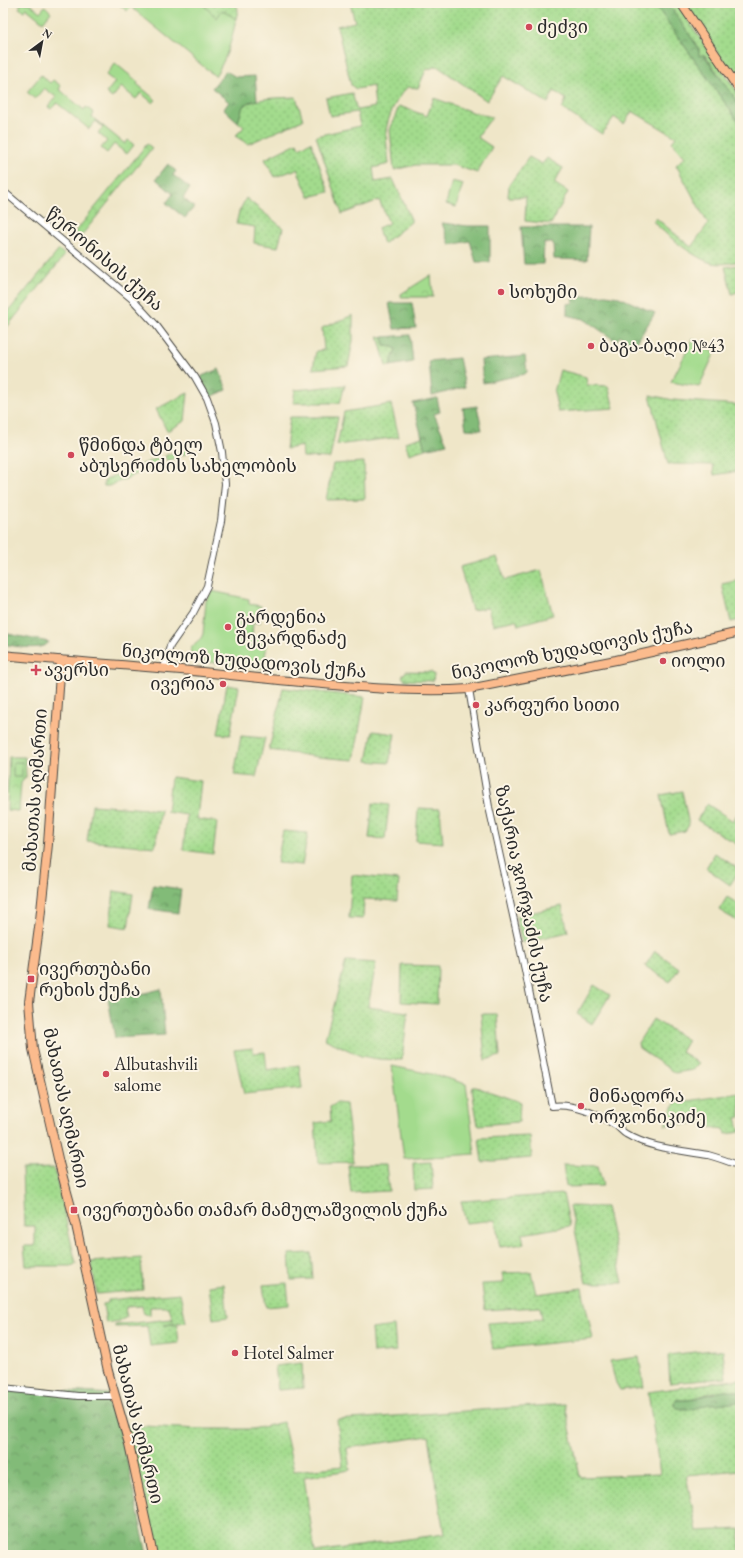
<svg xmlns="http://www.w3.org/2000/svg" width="743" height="1558" font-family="'EB Garamond','Noto Serif Georgian',serif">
<defs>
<pattern id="grass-dots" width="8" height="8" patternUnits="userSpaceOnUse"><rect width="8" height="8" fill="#a3db8d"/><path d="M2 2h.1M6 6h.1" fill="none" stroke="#8cbc7a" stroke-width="1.8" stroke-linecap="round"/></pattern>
<pattern id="forest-crowns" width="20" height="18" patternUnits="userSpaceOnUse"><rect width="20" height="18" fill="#82bb78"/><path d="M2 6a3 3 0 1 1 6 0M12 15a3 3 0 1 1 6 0" fill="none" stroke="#6b9863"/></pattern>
<pattern id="park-crowns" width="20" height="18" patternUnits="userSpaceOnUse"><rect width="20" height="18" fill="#a3db8d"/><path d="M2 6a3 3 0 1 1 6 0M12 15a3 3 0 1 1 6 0" fill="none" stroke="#8cbc7a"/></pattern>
</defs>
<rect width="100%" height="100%" fill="#fcf5e5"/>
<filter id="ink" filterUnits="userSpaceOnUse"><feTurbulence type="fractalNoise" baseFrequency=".025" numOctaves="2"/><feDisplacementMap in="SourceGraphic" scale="8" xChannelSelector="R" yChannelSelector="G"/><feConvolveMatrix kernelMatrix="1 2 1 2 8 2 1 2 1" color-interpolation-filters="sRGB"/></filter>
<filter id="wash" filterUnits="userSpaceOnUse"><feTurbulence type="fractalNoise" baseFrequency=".012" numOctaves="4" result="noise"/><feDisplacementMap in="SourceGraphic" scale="16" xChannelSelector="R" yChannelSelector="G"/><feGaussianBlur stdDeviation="0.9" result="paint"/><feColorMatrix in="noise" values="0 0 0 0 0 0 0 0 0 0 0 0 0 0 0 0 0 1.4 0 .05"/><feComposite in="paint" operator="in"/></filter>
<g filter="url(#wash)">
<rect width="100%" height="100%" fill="#efe6c8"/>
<path fill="url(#grass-dots)" stroke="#67835c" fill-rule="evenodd" d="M201 3H236L238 10 236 19 222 11 217 18Z
M350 3H654L740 124V261C731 263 722 265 712 263 696 259 664 234 653 221L656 218 691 247 708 224 676 165 685 157 672 142 676 137 632 111 624 124 614 117 602 134 562 109 566 99 554 91 548 103 503 76 487 101 437 66 426 70 418 88 408 87C397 95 387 119 386 132 386 143 388 154 389 164L373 168 375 182 393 179 411 219V222L383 244 378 228 389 223 379 200 342 214 316 136 360 126 357 112 330 116 326 98 352 93 357 110 375 107 373 86 356 89 351 85 337 26 355 22Z
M668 3H676L740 96V106L705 55 698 57 699 49Z
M685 3H740V86Z
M296 97 303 120 248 144 235 136 244 127 238 122 243 106C257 97 279 98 296 97Z
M434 98 472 112 492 117 477 137 492 147 477 173 454 165H415L394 170 390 130 399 106 427 116Z
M311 142 329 192 309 197 297 169 275 177 265 159 297 143 299 148Z
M529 157 542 164 547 158 563 168 554 183 568 192 551 224 525 221 526 197H508L509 185Z
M246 198 283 228 278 247 254 243 255 227 236 224 239 212Z
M740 265V291L732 294 725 267Z
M353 315V341L348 366 313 369 316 351 324 350 322 328Z
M378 336 383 337 384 346 393 347 396 349 390 366H386Z
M560 370 586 377 587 385 608 386 614 408 558 412 554 392Z
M345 385 340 403H293L295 390Z
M188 393 185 421 167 431 156 409Z
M650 395 673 400 740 405V471L714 475 713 465 668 464Z
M391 404 399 437 337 445 344 412Z
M290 417H338L330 458 303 457 302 446 286 449Z
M422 437 425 449 409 454 405 442Z
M158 458 161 459 160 464 109 486H104V481L106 479Z
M364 462 365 499 326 500 333 464Z
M497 557 505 580 541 570 553 615 518 625 516 620 493 625 488 608 472 610 460 567Z
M740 580V620L731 622 722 584Z
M406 671 432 672 434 674 433 681 405 680 402 677Z
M227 685 239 687 230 735 218 734Z
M283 688 365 697 354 760 318 757 269 750Z
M373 731 395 734 389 763 367 761Z
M241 736 265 738 256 777 234 775Z
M171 777 201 781 197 819 217 822 213 854 183 850 187 815 167 812Z
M682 791 689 825 685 831 669 834 661 795Z
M373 803 389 805 385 839 369 838Z
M707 804 733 821 740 809V846L697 820Z
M92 805 161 810 155 847 87 841Z
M418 808 440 809 443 843 416 841Z
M283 831 308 833 302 865 277 863Z
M715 853 740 870 730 885 706 868Z
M352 875 399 880 397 901 364 899 363 919 349 918Z
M114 891 133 894 128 928 110 925Z
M727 897 740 905V923L719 910Z
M562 906 568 932 522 943 516 916Z
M655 951 679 968 670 982 645 966Z
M346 961 376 963 368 1007 408 1012 402 1060 379 1059 361 1056 325 1039Z
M402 965 438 966 437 1004 401 1002Z
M594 985 610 995 592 1024 577 1014Z
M481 1014H497L500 1056 485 1060Z
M653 1019 688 1040 681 1052 699 1063 693 1070 675 1073 639 1048 638 1043Z
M253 1048V1053L265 1052 267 1070 299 1065 302 1088 244 1094 234 1050Z
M473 1087H476L520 1102 519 1122 478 1125 472 1090Z
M740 1093V1117L736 1118 740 1132 726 1134 724 1129 706 1127V1123L665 1125 675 1103Z
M337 1103 346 1104 353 1162 318 1163 315 1123 331 1121 330 1107Z
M530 1136 532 1158 482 1162 479 1138Z
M431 1162 433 1189 414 1190 413 1163Z
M348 1165H386L389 1191 351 1193Z
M563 1165 598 1166 603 1186 566 1187Z
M54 1168 76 1264 71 1266H26L24 1246H35V1226H24L22 1169Z
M563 1194 570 1226 522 1234 524 1244 500 1247 495 1220 466 1223 461 1201Z
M570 1206 606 1207 623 1283H586Z
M311 1253 313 1279 291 1280 289 1254Z
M141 1258 143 1290 97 1294 91 1262Z
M531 1272 536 1294 582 1288 593 1339 493 1349 488 1323 542 1319 540 1307 485 1310 482 1284 504 1283 502 1273Z
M287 1283 289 1305 266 1307 263 1285Z
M224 1284 228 1317 213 1319 209 1286Z
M180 1293 186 1322 164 1325 177 1324 179 1343 150 1346 147 1326 115 1327V1325L172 1319 173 1321 169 1307H150V1315L144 1314 142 1306 126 1307 125 1314 127 1317 119 1321 106 1323 103 1304 108 1303V1300Z
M394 1326 396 1351 373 1353 371 1329Z
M713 1350 723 1351 726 1378 670 1383 668 1355Z
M639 1357 644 1387 620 1390 616 1383 610 1361Z
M302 1363 303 1388 278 1390 275 1366Z
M740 1379V1391L714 1392 688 1400H676C697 1403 719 1406 740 1401V1470L686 1475 697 1531 740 1529V1555H156L125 1425 198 1429H253L283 1422 294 1471 343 1466 337 1420 565 1404 580 1477 660 1474 648 1392ZM429 1436 444 1534 315 1552 304 1477 350 1470 347 1448Z"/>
<path fill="url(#forest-crowns)" stroke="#567352" d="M654 3H668L699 49V56L704 55 740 106V124Z
M226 71 236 77 255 76 257 100 249 102 243 106 238 122 224 109 229 102 212 88Z
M168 164 176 171 173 175 190 188 183 198 194 207 185 218 166 203 173 194 156 179Z
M442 223 468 226H490V262H476L470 241 450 245Z
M521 227H589L587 260 554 259 553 243H544L543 264H524Z
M606 295 619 297 655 313 635 345 620 336 616 341 584 319 567 315V304L573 303V297Z
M389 303H412L416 328 394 329Z
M410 335 413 362 390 366 396 349 393 347 384 346 383 337Z
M525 356 527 372 525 374 483 383 481 360Z
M459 358 465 387 432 396 429 361Z
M219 369 227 390 210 397 201 380 202 376Z
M437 398 440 412 434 414 447 444 425 449 413 403Z
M477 406 482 430 466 429 463 408Z
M3 633 49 642C42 652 14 646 3 644Z
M153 885 181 889 178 913 149 909Z
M161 989 165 1035 115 1038 108 998 132 996Z
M3 1387 113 1394 147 1555H3Z
M723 1391H740V1401L732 1403 709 1404 690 1410 677 1408 674 1404 676 1400H688Z"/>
<path fill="url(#park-crowns)" stroke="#67835c" d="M147 144 152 148 77 241 71 237Z
M59 250 65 255 3 332V318Z
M431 275 433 297H401V294Z
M185 448 189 451 188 453 167 461 165 456Z
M9 757H25L26 777 21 783 19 811 7 810Z"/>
<path fill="#a3db8d" stroke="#67835c" d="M18 3H29L40 12 45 6 51 12 43 22 26 8 24 11 19 8 21 5Z
M117 3H201L217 18 222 10 236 19C232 40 227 58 215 76L131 7 127 11Z
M115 63 138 82 137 84 156 100 153 103 141 93 136 99 121 87 112 98 106 93 115 82 106 75Z
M41 75 50 83 53 80 61 86 59 89 84 110 86 107 94 113 92 117 125 144 128 140 134 145 127 154 114 144 107 153 101 148 107 141 98 133 103 127 96 121 89 129 57 103 51 109 48 107 56 97 44 88 35 99 27 92Z
M452 181 463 184 456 207 446 204Z
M693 339 715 352 699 387 671 382Z
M212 591 249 599V604L261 606 260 623 253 622 252 636 268 639 263 668 190 660 191 648 200 640 203 634 206 601Z
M13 762H22V777H13Z
M392 1066 436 1075 466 1084 475 1154 404 1159Z"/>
</g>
<g filter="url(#ink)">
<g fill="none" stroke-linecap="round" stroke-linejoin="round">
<g stroke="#484743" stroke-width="8">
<path id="minor" d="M3 191 132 299 156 325 195 377 207 398 216 423 222 452 225 484 221 521 207 586 193 613 170 646 164 668
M469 689 489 807 525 970 552 1106C573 1103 597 1114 615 1125 619 1127 622 1132 626 1134 651 1149 681 1150 708 1155 719 1158 730 1162 740 1166
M3 1388 78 1396H115"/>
</g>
<g stroke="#484743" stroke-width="10">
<path id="major" d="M681 3 740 91
M3 655C73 662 142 666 212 673 256 678 300 682 345 686 386 689 427 692 469 689L616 660 740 632
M61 660 48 844 40 920 29 1002 33 1049 59 1163 76 1225 108 1371 129 1444 153 1555"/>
</g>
<use href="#minor" stroke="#fff" stroke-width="6"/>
<use href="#major" stroke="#fbbb8d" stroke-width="8"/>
</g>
</g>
<g fill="#d1495b" stroke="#fcf5e5" stroke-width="1.5">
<circle cx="529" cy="27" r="4"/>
<circle cx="501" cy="292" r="4"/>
<circle cx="591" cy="346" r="4"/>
<circle cx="71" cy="455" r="4"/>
<circle cx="228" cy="627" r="4"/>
<circle cx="663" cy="661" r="4"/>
<path d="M34 664h4v4h4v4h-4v4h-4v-4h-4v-4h4z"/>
<circle cx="223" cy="684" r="4"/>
<circle cx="476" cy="705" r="4"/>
<rect x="27" y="975" width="8" height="8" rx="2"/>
<circle cx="106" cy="1074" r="4"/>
<circle cx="581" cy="1106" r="4"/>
<rect x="70" y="1206" width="8" height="8" rx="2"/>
<circle cx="235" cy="1353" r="4"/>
</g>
<g text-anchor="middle" stroke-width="4" stroke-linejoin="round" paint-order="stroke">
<g font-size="18" fill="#2b2b2b" stroke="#fcf5e5" text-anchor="start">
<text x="537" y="33">ძეძვი</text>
<text x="509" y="298">სოხუმი</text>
<text x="599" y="352">ბაგა-ბაღი №43</text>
<text x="79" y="451">წმინდა ტბელ<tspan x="79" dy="21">აბუსერიძის სახელობის</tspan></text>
<text x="236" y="623">გარდენია<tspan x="236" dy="21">შევარდნაძე</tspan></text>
<text x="671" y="667">იოლი</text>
<text x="44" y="676">ავერსი</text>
<text x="215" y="690" text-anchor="end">ივერია</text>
<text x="484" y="711">კარფური სითი</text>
<text x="39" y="975">ივერთუბანი<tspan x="39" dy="21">რეხის ქუჩა</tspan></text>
<text x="114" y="1070">Albutashvili<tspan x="114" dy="21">salome</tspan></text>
<text x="589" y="1102">მინადორა<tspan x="589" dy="21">ორჯონიკიძე</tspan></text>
<text x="82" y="1216">ივერთუბანი თამარ მამულაშვილის ქუჩა</text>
<text x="243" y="1359">Hotel Salmer</text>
</g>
<g font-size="18" fill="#2b2b2b" stroke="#fcf5e5">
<text transform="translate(105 259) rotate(41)" y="6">წერონისის ქუჩა</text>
<text transform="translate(572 650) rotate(-11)" y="6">ნიკოლოზ ხუდადოვის ქუჩა</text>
<text transform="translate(244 661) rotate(5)" y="6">ნიკოლოზ ხუდადოვის ქუჩა</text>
<text transform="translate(35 790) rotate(-86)" y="6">მახათას აღმართი</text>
<text transform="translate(524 894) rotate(78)" y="6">ზაქარია ჯორჯაძის ქუჩა</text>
<text transform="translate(66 1108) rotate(78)" y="6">მახათას აღმართი</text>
<text transform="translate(138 1424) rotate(76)" y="6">მახათას აღმართი</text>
</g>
</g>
<rect width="743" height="1558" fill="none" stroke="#fcf5e5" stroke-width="16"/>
<g transform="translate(42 42) rotate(32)" stroke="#fcf5e5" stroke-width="3" paint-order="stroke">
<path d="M0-3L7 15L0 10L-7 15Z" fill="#2b2b2b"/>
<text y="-6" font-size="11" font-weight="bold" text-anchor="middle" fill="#2b2b2b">N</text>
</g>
</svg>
